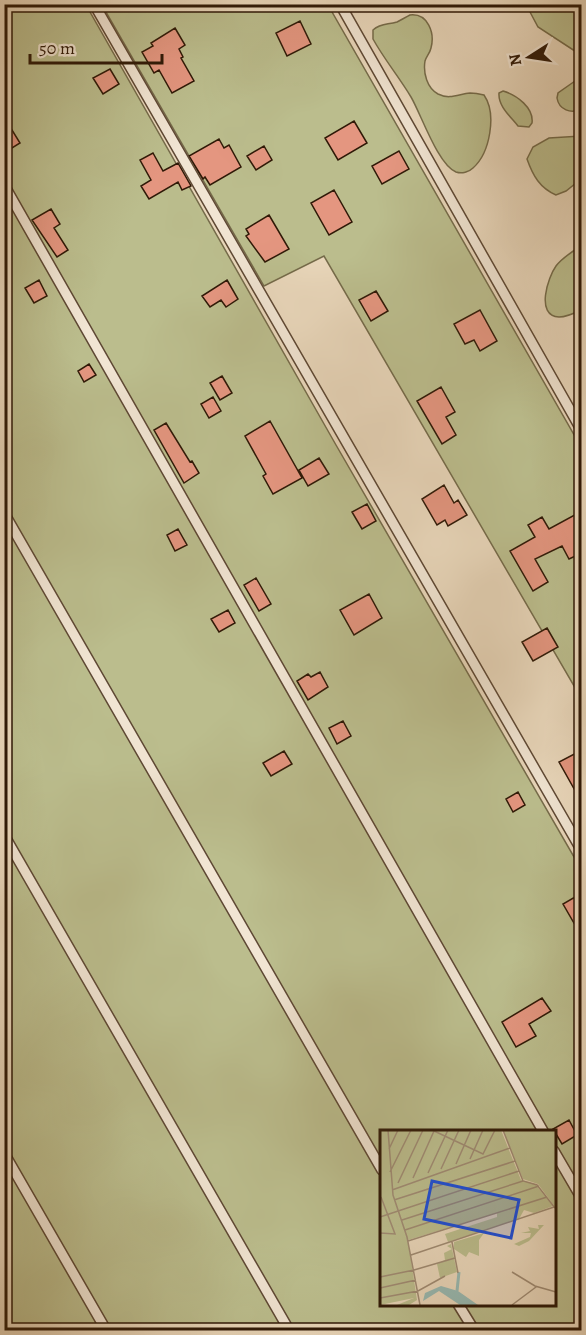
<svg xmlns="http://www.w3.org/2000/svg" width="586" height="1335" font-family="Alegreya,serif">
<rect width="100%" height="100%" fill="#e9d7bb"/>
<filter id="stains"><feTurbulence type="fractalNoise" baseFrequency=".00333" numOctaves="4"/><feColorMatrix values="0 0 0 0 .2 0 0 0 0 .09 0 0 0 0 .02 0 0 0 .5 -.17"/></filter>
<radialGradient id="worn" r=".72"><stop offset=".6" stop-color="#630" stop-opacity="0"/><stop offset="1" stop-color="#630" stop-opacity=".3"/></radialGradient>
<path fill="#bbbd8d" stroke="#756b4a" stroke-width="1.5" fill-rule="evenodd" d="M5 5H86L336 445 581 869V1330H5ZM382 1131H554V1304H382Z
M102 5H328L581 447V698L324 256 264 286Z
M532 5H581V55L538 27 530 12Z
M410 15C428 13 435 33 431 48 430 53 426 57 425 61 423 73 427 88 438 94 450 100 459 94 470 93 475 93 480 94 484 95 497 114 490 153 473 168 469 172 462 174 456 172 438 165 421 114 411 97 399 77 384 59 373 39V30C381 23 387 25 397 22 401 20 406 17 410 15Z
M575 81 581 84V109C571 114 559 110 557 98L558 93Z
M503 91C517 95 534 108 532 123L529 127 518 126C510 116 498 106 499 93Z
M581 136V179L566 191 556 195C540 188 533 176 527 159L533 147 549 138Z
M581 246V310C575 313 567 317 559 317 535 316 548 277 556 266 562 258 573 251 581 246Z"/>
<path fill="#e49680" stroke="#2f1907" stroke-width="1.5" d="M300 21 311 44 287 56 276 33Z
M175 28 185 45 179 49 183 57 181 58 194 81 172 93 159 70 154 73 142 52 153 46 151 43Z
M110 69 119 84 103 94 93 78Z
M4 117 20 143 4 153Z
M354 121 367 143 338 160 325 138Z
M219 139 224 148 229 145 241 167 210 185 205 177 203 179 189 156Z
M264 146 272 160 256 170 247 156Z
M399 151 409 169 382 184 372 166Z
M153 153 163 171 178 163 191 186 182 190 178 182 149 199 141 186 151 180 140 160Z
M334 190 352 222 329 235 311 203Z
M51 209 60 224 54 228 68 250 57 257 32 220Z
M269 215 289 249 265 262 246 236 249 234 246 229Z
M39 280 47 296 34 303 25 288Z
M227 280 238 299 226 307 221 300 210 307 202 296Z
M376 291 388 311 371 321 359 300Z
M480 310 497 341 480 351 474 340 465 344 454 324Z
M89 364 96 375 84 382 78 371Z
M222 376 232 393 220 400 210 383Z
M441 387 455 412 446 417 456 435 442 444 417 401Z
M213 397 221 411 209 418 201 404Z
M270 421 302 478 273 494 263 476 266 474 245 436Z
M166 423 190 462 192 461 199 473 184 483 154 430Z
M319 458 329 474 308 486 299 470Z
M444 485 454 503 458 500 467 515 448 526 445 520 437 525 422 499Z
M367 504 376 521 362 529 352 512Z
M582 511V553L569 559 562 546 535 559 548 582 533 591 510 551 535 537 528 525 542 517 549 529Z
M178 529 187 545 175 551 167 535Z
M256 578 271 604 259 611 244 585Z
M369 594 382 618 354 635 340 610Z
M228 610 235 623 219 632 211 619Z
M547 628 558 647 533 661 522 642Z
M320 672 328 687 308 700 297 681 308 674 311 677Z
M343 721 351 736 337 744 329 728Z
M582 750V803L559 762Z
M284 751 292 764 271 776 263 763Z
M518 792 525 805 513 812 506 799Z
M575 897 582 907V937L563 904Z
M542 998 551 1011 529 1024 536 1036 516 1047 502 1022Z
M569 1120 577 1135 562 1144 553 1129Z"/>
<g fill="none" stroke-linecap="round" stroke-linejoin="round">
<g stroke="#5e4834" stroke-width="12">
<path id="service" d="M94 4 582 851
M340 4 582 431
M4 185 543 1131
M4 513 382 1170
M4 835 289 1330
M554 1151 582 1199
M4 1153 106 1330
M458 1304 474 1330"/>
</g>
<use href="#service" stroke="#f1e5d3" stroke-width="9"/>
</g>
<g transform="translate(380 1130)">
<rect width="176" height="176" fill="#e9d7bb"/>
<path d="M0 0H121L141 50 155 54 173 76 154 83 144 80 139 89 68 112 65 104 117 87V83L28 110 37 170 29 175H17L34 168 0 175ZM123 0H175V77L158 54 143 49ZM158 95H164L149 111 139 116 134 114 150 107 151 103H141L150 101 148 97 159 99ZM104 103 99 110V126L89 122 86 127 74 119V112ZM71 114 77 142 60 148 57 134 65 130 64 123 72 119 67 116Z" fill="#bbbd8d"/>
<path d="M61 156 78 161 98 175H80L59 161 43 171 45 163Z" fill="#97b9b2"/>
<path fill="none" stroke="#97b9b2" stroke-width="3" d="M77 161 79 142"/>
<path fill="none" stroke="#9f8b73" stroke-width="1.5" d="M8 0 13 65 27 107 40 175M52 0 103 24 115 0M123 0 143 51 157 55 175 78M9 19 18 0M90 29 103 0M76 34 91 0M61 39 79 0M10 42 31 0M48 43 68 0M33 48 54 1M18 53 43 0M12 60 130 18M14 70 135 31M0 87 139 41M22 90 143 51M25 100 159 56M0 103 15 104 1 67M28 111 167 67M72 112 78 143M31 125 174 77M34 140 75 128M132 142 155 156 176 162M0 147 34 140M0 158 36 150M0 168 38 161 65 146M132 175 156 157"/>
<path fill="#1d4ed8" fill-opacity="0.15" stroke="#1d4ed8" stroke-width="3" d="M52 51 139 70 131 108 44 89Z"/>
<rect width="176" height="176" fill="none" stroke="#2f1907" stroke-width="3"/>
</g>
<rect width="586" height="1335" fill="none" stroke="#e9d7bb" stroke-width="24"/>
<rect x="6" y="6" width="574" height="1323" fill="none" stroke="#2f1907" stroke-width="3"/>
<rect x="12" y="12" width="562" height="1311" fill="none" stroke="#2f1907" stroke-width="1.5"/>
<g transform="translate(529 57) rotate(258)" stroke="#f1e5d3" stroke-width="4.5" paint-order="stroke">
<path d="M0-4.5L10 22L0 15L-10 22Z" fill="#2f1907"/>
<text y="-9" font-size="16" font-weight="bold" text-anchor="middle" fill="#2f1907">N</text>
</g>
<path d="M30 54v9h132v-9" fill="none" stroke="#2f1907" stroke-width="3"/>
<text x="39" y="54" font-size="18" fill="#2f1907" stroke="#f1e5d3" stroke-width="4.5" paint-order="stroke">50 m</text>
<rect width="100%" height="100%" filter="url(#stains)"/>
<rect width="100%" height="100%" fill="url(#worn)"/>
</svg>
